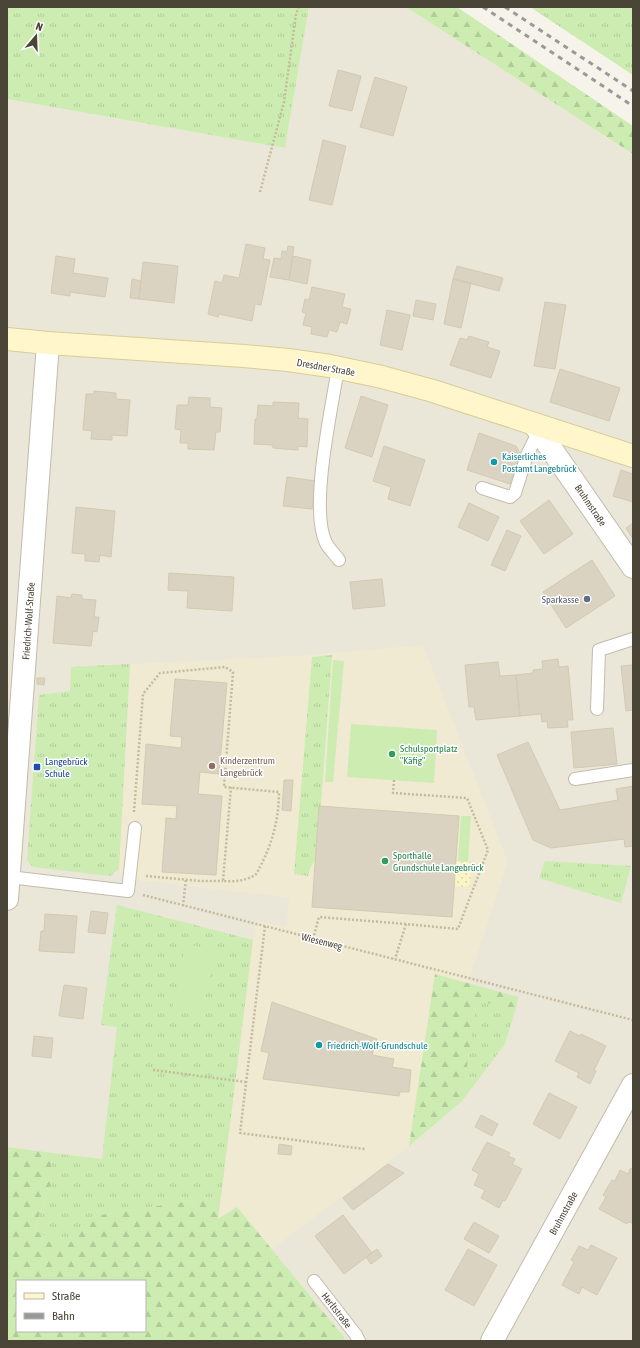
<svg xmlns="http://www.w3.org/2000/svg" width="640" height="1348" font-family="'Asap Condensed',sans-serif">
<defs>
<pattern id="grass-tufts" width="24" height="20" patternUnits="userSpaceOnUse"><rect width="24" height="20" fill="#ccecb1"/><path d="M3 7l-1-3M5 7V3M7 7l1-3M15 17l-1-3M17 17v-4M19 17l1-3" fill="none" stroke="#b1cc99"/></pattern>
<pattern id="forest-firs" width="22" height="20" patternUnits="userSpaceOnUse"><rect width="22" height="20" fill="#ccecb1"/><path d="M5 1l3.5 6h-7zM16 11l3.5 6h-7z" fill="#b1cc99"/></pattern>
<pattern id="sand-dots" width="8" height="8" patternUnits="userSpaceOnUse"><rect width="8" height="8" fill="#fbf4c5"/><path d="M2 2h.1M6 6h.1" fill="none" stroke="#d9d3aa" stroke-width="1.8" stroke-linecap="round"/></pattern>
</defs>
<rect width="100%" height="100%" fill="#f6f3ea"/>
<path fill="#eae6d8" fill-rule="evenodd" d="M309 7H406L633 154V1341H7V99L285 148ZM17 1281H145V1331H17Z"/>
<path fill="#f0ead3" d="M423 645 508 862 468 983 435 975 409 1146 272 1249 237 1207 218 1220 255 920 286 927 289 898 123 878 119 869 130 664 311 655Z"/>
<path fill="url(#grass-tufts)" d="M7 7H309L285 148 7 99Z
M530 7H633V75Z
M332 655 317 858 311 866 308 876 294 874 312 657Z
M130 664 119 869 110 876 33 867 27 860 39 695 70 691 71 667Z
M545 861 631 866 621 903 539 878Z
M117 905 253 940 221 1196 100 1215 61 1244 34 1231 50 1186 52 1153 102 1159 117 1027 101 1025Z
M477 1000 515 1011 505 1044 462 1101Z"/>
<path fill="url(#forest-firs)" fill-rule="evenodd" d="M406 7H457L633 126V154Z
M435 974 518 997 515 1011 477 1000 462 1101 409 1146Z
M7 1147 52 1153 50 1186 34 1230 60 1243 100 1215 221 1196 218 1219 237 1207 343 1336 345 1341H7ZM17 1281H145V1331H17Z"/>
<path fill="url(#sand-dots)" d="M455 861 472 862 470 887 454 886Z"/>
<path fill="#ccecb1" d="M333 660 344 661 333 782H325Z
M351 724 437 730 434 783 347 777Z
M461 816H471L468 862 458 861Z
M186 944 216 950 201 1016 172 1009Z"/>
<path fill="#dbd3c1" stroke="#d4c9b1" d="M338 70 361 76 352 111 329 106Z
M375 77 407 87 393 136 360 127Z
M323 140 346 146 332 205 309 200Z
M246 244 265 248 263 259 270 260 261 305 255 304 252 321 219 314 218 317 208 314 215 281 222 283 224 275 239 278Z
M288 246 294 247 289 280 270 277 274 258 281 259 282 251 287 252Z
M56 256 75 259 73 273 108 278 105 297 70 292V296L51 293Z
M293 256 311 260 307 284 289 280Z
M143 262 178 266 174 303 139 299Z
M457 266 503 278 499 291 453 279Z
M132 279 141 281 139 299 130 298Z
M453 279 471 283 461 328 444 324Z
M312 287 345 294 342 307 351 309 347 324 340 322 337 332 329 330 327 337 311 334 312 327 303 325 306 313 302 312 305 299 309 300Z
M416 300 436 304 433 320 413 316Z
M545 302 566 305 555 369 534 366Z
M387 310 410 315 402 350 380 345Z
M469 336 489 342 487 347 500 351 491 378 450 365 460 338 467 340Z
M560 369 620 388 609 421 550 402Z
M94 391 116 393V399L130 400 127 436 112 435V440L91 439 92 431 83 430 86 394H94Z
M361 396 388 405 372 457 345 448Z
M189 397 210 398V407L222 408 220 432H216L214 450 188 449V443H180L181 430 175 429 177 405H188Z
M273 402 299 403 298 418 308 419 307 447 298 446V450L273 448V445L254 444 255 419H257L258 405 273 406Z
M479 433 516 446 520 454 510 484 467 470Z
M384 446 425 460 410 506 388 499 391 487 373 481Z
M621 470 633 474V502L613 496Z
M287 477 316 481 312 509 283 506Z
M549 500 573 534 544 554 520 521Z
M469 503 499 517 488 541 458 527Z
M76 507 115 511 111 557 100 555 99 562 85 561V554L72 553Z
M633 523V539L626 528Z
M507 530 521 536 505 571 491 565Z
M592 560 615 596 566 628 543 592Z
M169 573 234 577 232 611 187 608 188 591 168 590Z
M382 579 385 606 353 609 350 582Z
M72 594 82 595V599L96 600 94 617H99L97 632 93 631 91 646 53 643 57 596 71 598Z
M558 659 559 667 568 666 573 720H567L568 727 548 728 547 721 542 722 541 714 520 716 516 675 533 673V670L543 669 542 661Z
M498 662 500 676 516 675 520 716 476 720 474 707H469L465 665Z
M633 665V710L626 711 621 666Z
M37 678H45L44 685 37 684Z
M175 679 227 683 219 774 200 772 198 794 222 796 216 875 162 872 166 818 176 819 177 806 142 804 146 744 181 748 182 737 170 736Z
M613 728 617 764 574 768 571 732Z
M528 742 560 810 618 800 616 789 633 786V846L625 847 624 839 551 848 533 840 497 755Z
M284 780H293L291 811 282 810Z
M319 806 459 816 452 917 312 907Z
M91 911 108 913 105 934 88 932Z
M45 914 77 916 74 953 39 951 41 931H44Z
M64 985 87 988 83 1019 59 1016Z
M272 1002 377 1039 372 1055 394 1059 392 1067 411 1070 409 1092H400L399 1096 263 1079 269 1053 261 1051Z
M570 1031 580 1036 581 1034 606 1046 594 1070 596 1071 590 1084 577 1077 579 1073 555 1061Z
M34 1036 53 1038 51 1058 32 1056Z
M549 1093 577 1107 560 1139 533 1124Z
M481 1115 498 1124 492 1136 475 1127Z
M487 1142 510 1153 508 1156 515 1159 512 1164 522 1169 505 1201 503 1200 499 1208 481 1198 485 1190 474 1185 479 1174 472 1170Z
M279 1144 292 1146 291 1155 278 1154Z
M388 1164 404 1173 353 1210 343 1198Z
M633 1168V1221L632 1223 629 1222 627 1224 599 1209 606 1197 603 1195 612 1180 615 1181 620 1170 628 1174 630 1169Z
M343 1215 372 1253 344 1274 315 1236Z
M474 1222 499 1236 489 1253 464 1239Z
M591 1245 617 1258 597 1295 582 1287 579 1294 562 1285 574 1262 571 1260 579 1246 588 1250Z
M377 1249 382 1256 371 1264 366 1257Z
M468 1249 497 1265 474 1306 445 1290Z"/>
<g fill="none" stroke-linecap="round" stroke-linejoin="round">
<g stroke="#c2bcac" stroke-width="14">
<path id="service" d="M338 368C332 407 309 509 326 543 329 549 335 554 339 560
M482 488 510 497 515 493 527 455 539 431
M597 709 599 650 633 639
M575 779 633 770
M9 877 128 891 135 828
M314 1281 356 1335 359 1341"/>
</g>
<g stroke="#c2bcac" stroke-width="24">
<path id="minor" d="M7 899 48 343
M492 1341 633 1085"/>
</g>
<g stroke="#c2bcac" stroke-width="24">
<path id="tertiary" d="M534 424 633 567"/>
</g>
<g stroke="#d8cd97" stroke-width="24">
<path id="secondary" d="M7 339 48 343 244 356 288 360 330 366 382 377 433 391 633 456"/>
</g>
<path stroke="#c5ba9c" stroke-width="2.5" stroke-dasharray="2 2" stroke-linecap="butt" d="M260 192 284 102 296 14 299 7
M394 780 393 793 467 798 488 850 458 929 406 924 395 959
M134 812 143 694 160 673 225 667 233 672 224 787 279 792C279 817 273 841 262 863 260 867 258 871 256 874 247 881 234 882 223 881L231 787
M146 876 200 881H223
M143 895 633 1020
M183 906 186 878
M265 926 240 1133 365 1149
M313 939 319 917 406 924
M153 1070 246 1082"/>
<use href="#service" stroke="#fff" stroke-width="12"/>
<use href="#minor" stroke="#fff" stroke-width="22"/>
<use href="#tertiary" stroke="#fff" stroke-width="22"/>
<use href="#secondary" stroke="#fff7cb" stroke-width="22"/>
<path stroke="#999" stroke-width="3" stroke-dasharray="5 5" stroke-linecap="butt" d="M483 7 633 106
M505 7 633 91"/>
</g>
<g fill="#0f9aa8" stroke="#fff" stroke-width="1.5">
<circle cx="494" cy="462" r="4"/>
<circle cx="319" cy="1045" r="4"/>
</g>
<circle fill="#5c6f8a" stroke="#fff" stroke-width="1.5" cx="587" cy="599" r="4"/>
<g fill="#2e9e5b" stroke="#fff" stroke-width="1.5">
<circle cx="392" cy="754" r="4"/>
<circle cx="385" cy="861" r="4"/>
</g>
<circle fill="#8d6e63" stroke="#fff" stroke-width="1.5" cx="212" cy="766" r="4"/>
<rect fill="#1a4fb4" stroke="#fff" stroke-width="1.5" x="33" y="763" width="8" height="8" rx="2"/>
<g text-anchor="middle" stroke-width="3" stroke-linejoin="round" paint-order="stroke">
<g font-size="10" fill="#4b4537" stroke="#fff">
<text transform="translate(326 367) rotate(10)" y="4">Dresdner Straße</text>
<text transform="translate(591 505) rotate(56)" y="4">Bruhmstraße</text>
<text transform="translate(28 621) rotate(-86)" y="4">Friedrich-Wolf-Straße</text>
<text transform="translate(322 941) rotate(14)" y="4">Wiesenweg</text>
<text transform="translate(563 1213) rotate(-61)" y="4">Bruhmstraße</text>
<text transform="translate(337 1310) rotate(52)" y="4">Herltstraße</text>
</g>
<g font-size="10" fill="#0d838f" stroke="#fff" text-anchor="start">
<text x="502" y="460">Kaiserliches<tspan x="502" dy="12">Postamt Langebrück</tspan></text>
<text x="327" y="1049">Friedrich-Wolf-Grundschule</text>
</g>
<g font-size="10" fill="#4e5e75" stroke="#fff" text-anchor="end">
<text x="579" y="603">Sparkasse</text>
</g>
<g font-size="10" fill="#27864d" stroke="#fff" text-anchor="start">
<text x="400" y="752">Schulsportplatz<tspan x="400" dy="12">"Käfig"</tspan></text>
<text x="393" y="859">Sporthalle<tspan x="393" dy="12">Grundschule Langebrück</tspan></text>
</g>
<g font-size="10" fill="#785e54" stroke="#fff" text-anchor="start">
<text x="220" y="764">Kinderzentrum<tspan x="220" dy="12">Langebrück</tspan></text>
</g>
<g font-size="10" fill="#164399" stroke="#fff" text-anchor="start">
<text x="45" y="765">Langebrück<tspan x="45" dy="12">Schule</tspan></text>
</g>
</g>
<rect width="640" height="1348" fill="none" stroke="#4b4537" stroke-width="16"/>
<rect x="16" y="1280" width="130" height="52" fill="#ffffff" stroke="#b7b5af"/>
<rect x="24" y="1293" width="20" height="6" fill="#fff7cb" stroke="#b7b5af"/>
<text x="52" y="1300" font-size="12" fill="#4b4537">Straße</text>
<rect x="24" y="1313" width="20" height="6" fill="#999999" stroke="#b7b5af"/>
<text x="52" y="1320" font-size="12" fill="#4b4537">Bahn</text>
<g transform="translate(36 36) rotate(19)" stroke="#ffffff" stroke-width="3" paint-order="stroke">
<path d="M0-3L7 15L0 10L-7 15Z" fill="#4b4537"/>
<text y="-6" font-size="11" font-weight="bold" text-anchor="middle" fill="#4b4537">N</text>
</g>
</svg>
